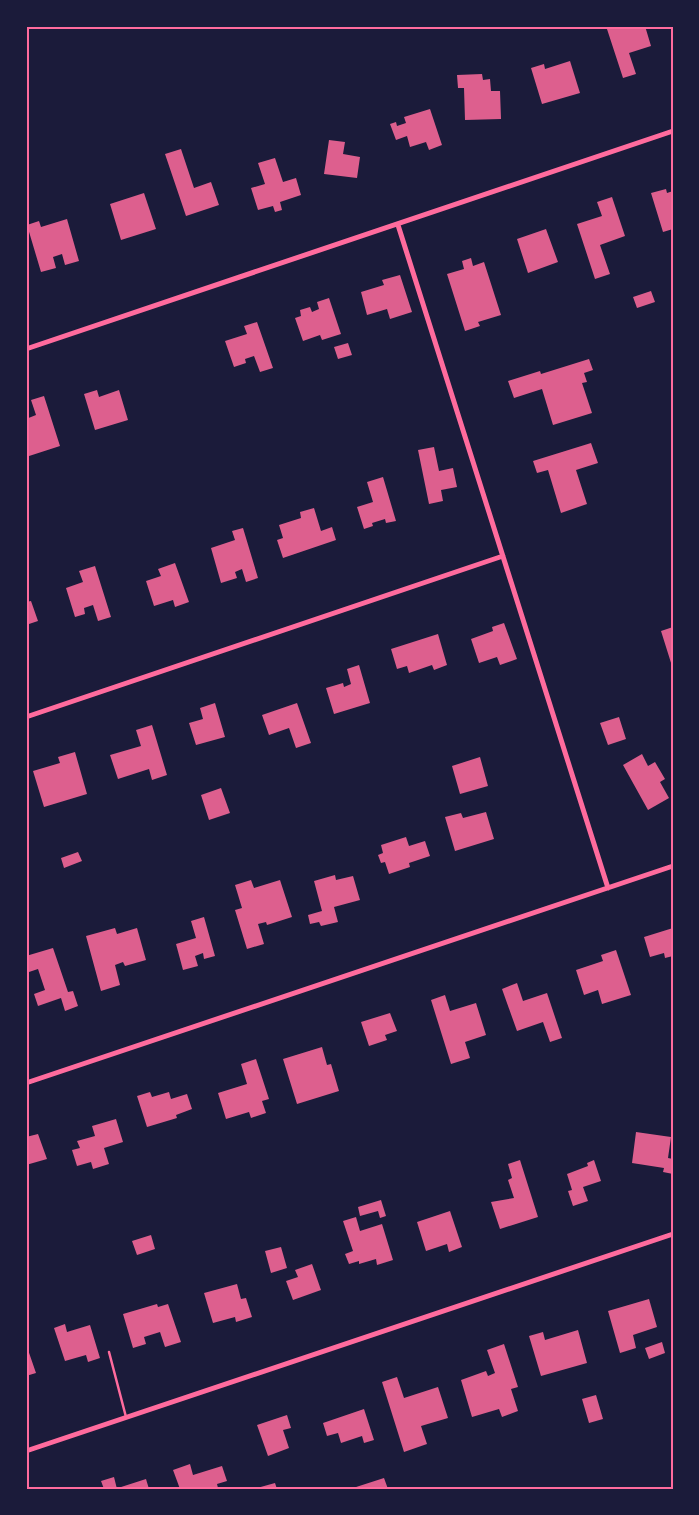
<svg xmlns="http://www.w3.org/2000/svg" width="699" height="1515" font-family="'Noto Sans',sans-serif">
<rect width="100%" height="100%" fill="#1b1b3a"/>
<path fill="#dd5f8e" d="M606 26H645L651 46 629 53 636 74 623 78Z
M570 61 580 93 542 104 531 68 544 64 545 69Z
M482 74 483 80 490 79 491 91H500L501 119 465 120 464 88H458L457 75Z
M430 109 442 145 429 150 426 142 410 147 407 136 396 140 390 124 396 122 397 126 406 123 404 117Z
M329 140 345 142 343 154 360 157 357 178 324 174Z
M181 149 194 188 211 182 219 205 186 216 165 154Z
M275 158 283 182 296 178 301 195 280 202 282 210 275 212 273 206 258 210 251 188 265 184 258 163Z
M666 189 667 193 673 191V229L663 232 651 193Z
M144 193 156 229 121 240 110 204Z
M612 197 625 236 600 245 610 274 595 279 577 224 602 216 597 202Z
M67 219 79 261 65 265 62 254 53 257 56 268 41 272 27 225 39 221 41 227Z
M546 229 558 262 528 273 517 239Z
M471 258 473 266 484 262 501 315 478 322 480 326 465 331 447 274 464 269 462 261Z
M400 275 412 312 390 319 387 309 367 315 361 292 384 285 382 280Z
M651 291 655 302 637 308 633 297Z
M329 298 341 334 322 340 320 335 303 341 295 318 301 316 300 310 310 307 312 312 319 309 317 302Z
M257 322 273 368 260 372 254 356 245 359 246 363 234 367 225 341 247 334 244 326Z
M348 343 352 355 338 359 334 347Z
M589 359 593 370 584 373 587 382 582 383 592 413 553 425 542 389 514 398 508 381 540 371 541 374Z
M97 390 99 397 119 390 128 420 95 430 84 394Z
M44 396 60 446 26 457V419L36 415 31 400Z
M591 443 598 463 576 470 587 504 561 513 548 470 537 473 533 461Z
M434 447 439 471 453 468 457 487 441 490 443 501 429 504 418 450Z
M383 477 396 521 386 523 385 519 372 523 373 526 364 529 357 507 373 502 367 482Z
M314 508 321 531 332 527 336 540 283 558 277 540 283 538 279 525 301 518 300 512Z
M243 528 258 578 246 582 242 569 235 572 237 578 221 583 211 548 235 540 232 531Z
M175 563 189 602 175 607 173 600 154 606 146 581 161 576 158 569Z
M95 566 111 617 98 621 93 605 84 608 85 614 75 617 66 588 83 582 79 571Z
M31 601 38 621 26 625V602Z
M504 623 517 659 500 665 497 657 479 663 471 639 493 631 492 627Z
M673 627V665L672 666 661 631Z
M438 634 447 665 434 670 432 665 409 673 407 666 397 669 391 649Z
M359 665 370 703 334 714 326 688 343 683 344 687 351 684 347 669Z
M215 703 225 737 196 745 189 723 203 719 200 708Z
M297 703 311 743 296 748 289 728 269 735 262 715Z
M619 717 626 739 608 745 600 723Z
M152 725 167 775 152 780 149 769 118 779 110 755 141 746 136 730Z
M75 752 87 794 44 807 33 771 60 763 58 757Z
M642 754 648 766 655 762 665 779 660 782 669 798 648 810 623 765Z
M480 757 488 786 460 794 452 766Z
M221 788 230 813 209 820 201 795Z
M486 812 494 839 455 851 445 817 461 813 463 818Z
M406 837 409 846 425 841 430 856 409 863 410 867 389 874 385 862 381 863 378 855 383 853 381 845Z
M78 852 82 861 64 868 61 858Z
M335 875 336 880 353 876 360 900 334 907 338 922 321 926 319 922 310 924 308 915 322 911 314 881Z
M251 880 254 888 280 880 292 917 267 925 266 922 258 924 264 944 247 949 235 910 242 908 235 885Z
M204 917 215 956 204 959 203 953 195 956 198 966 183 970 176 944 196 938 191 921Z
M115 928 117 934 137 928 146 960 125 966 123 962 115 965 120 985 101 991 86 936Z
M673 928V956L665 958 664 953 650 957 644 937Z
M53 948 68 992 73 991 78 1006 65 1011 61 998 38 1006 34 994 45 990 38 969 26 973V956Z
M616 950 631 995 602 1004 598 990 584 995 576 970 603 961 601 955Z
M517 983 523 1001 547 993 562 1038 550 1042 543 1022 517 1031 502 989Z
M445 995 450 1011 476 1003 486 1035 465 1042 470 1058 451 1064 431 1000Z
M390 1013 397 1031 385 1035 387 1040 369 1046 361 1022Z
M322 1047 327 1065 331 1064 339 1091 297 1104 283 1059Z
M256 1059 269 1099 262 1101 266 1113 251 1118 249 1112 226 1119 218 1093 247 1084 241 1064Z
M150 1092 152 1097 169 1092 171 1099 187 1094 192 1109 176 1115 177 1118 147 1127 137 1096Z
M116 1119 123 1142 104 1148 109 1164 93 1169 91 1162 77 1166 72 1150 80 1148 77 1141 95 1136 92 1126Z
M636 1132 671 1137 668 1158 673 1159V1174L663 1172 664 1168 632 1163Z
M38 1134 47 1159 26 1165V1137Z
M520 1160 538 1217 500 1229 491 1202 514 1198 508 1180 512 1178 508 1164Z
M594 1160 601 1181 583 1187 588 1201 573 1206 568 1191 572 1190 567 1174 588 1166 587 1163Z
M381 1200 386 1216 380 1218 378 1211 360 1216 358 1207Z
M450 1211 462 1247 449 1252 447 1244 426 1251 417 1222Z
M356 1217 360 1231 382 1224 393 1260 377 1265 376 1259 359 1264V1261L349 1264 345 1254 353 1251 343 1221Z
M151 1235 155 1249 137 1255 132 1241Z
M281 1247 287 1268 271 1273 265 1251Z
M312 1264 321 1290 293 1300 286 1281 298 1277 295 1270Z
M237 1284 241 1299 246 1298 252 1317 236 1322 235 1317 213 1323 204 1293Z
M649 1299 657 1327 633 1335 636 1348 620 1353 608 1311Z
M157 1304 158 1307 168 1304 181 1342 165 1347 160 1332 144 1337 146 1344 133 1348 123 1314Z
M65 1324 67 1332 90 1325 100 1358 88 1362 86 1355 65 1361 54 1328Z
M578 1330 587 1363 541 1376 529 1336 543 1332 545 1340Z
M662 1342 665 1353 649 1359 645 1348Z
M26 1344 36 1373 26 1376Z
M504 1344 518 1387 511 1389 518 1411 502 1417 499 1409 472 1417 461 1380 486 1371 488 1376 495 1373 487 1350Z
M397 1377 404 1398 438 1387 448 1418 421 1426 427 1444 404 1452 382 1382Z
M596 1395 603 1419 589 1423 582 1399Z
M364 1409 374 1440 364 1443 362 1436 341 1443 338 1433 327 1436 323 1423Z
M287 1415 291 1428 283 1430 289 1448 268 1456 257 1425Z
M190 1464 193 1475 222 1466 227 1481 217 1484 218 1488 215 1489H180L173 1470Z
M114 1477 117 1489H104L101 1481Z
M384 1478 388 1489H353V1488Z
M146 1479 149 1489H118V1488Z
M275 1483 277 1489H258L257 1488Z"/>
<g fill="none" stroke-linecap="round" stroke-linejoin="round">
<path stroke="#ff6b9d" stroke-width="2.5" d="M109 1352 126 1417"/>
<path stroke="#ff6b9d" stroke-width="5" d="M398 225 608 888
M26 349 673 131
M26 717 503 556
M26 1083 673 866
M26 1451 673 1234"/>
</g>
<rect width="699" height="1515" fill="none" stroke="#1b1b3a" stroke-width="55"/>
<rect x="28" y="28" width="644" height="1460" fill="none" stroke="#ff6b9d" stroke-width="2"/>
</svg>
